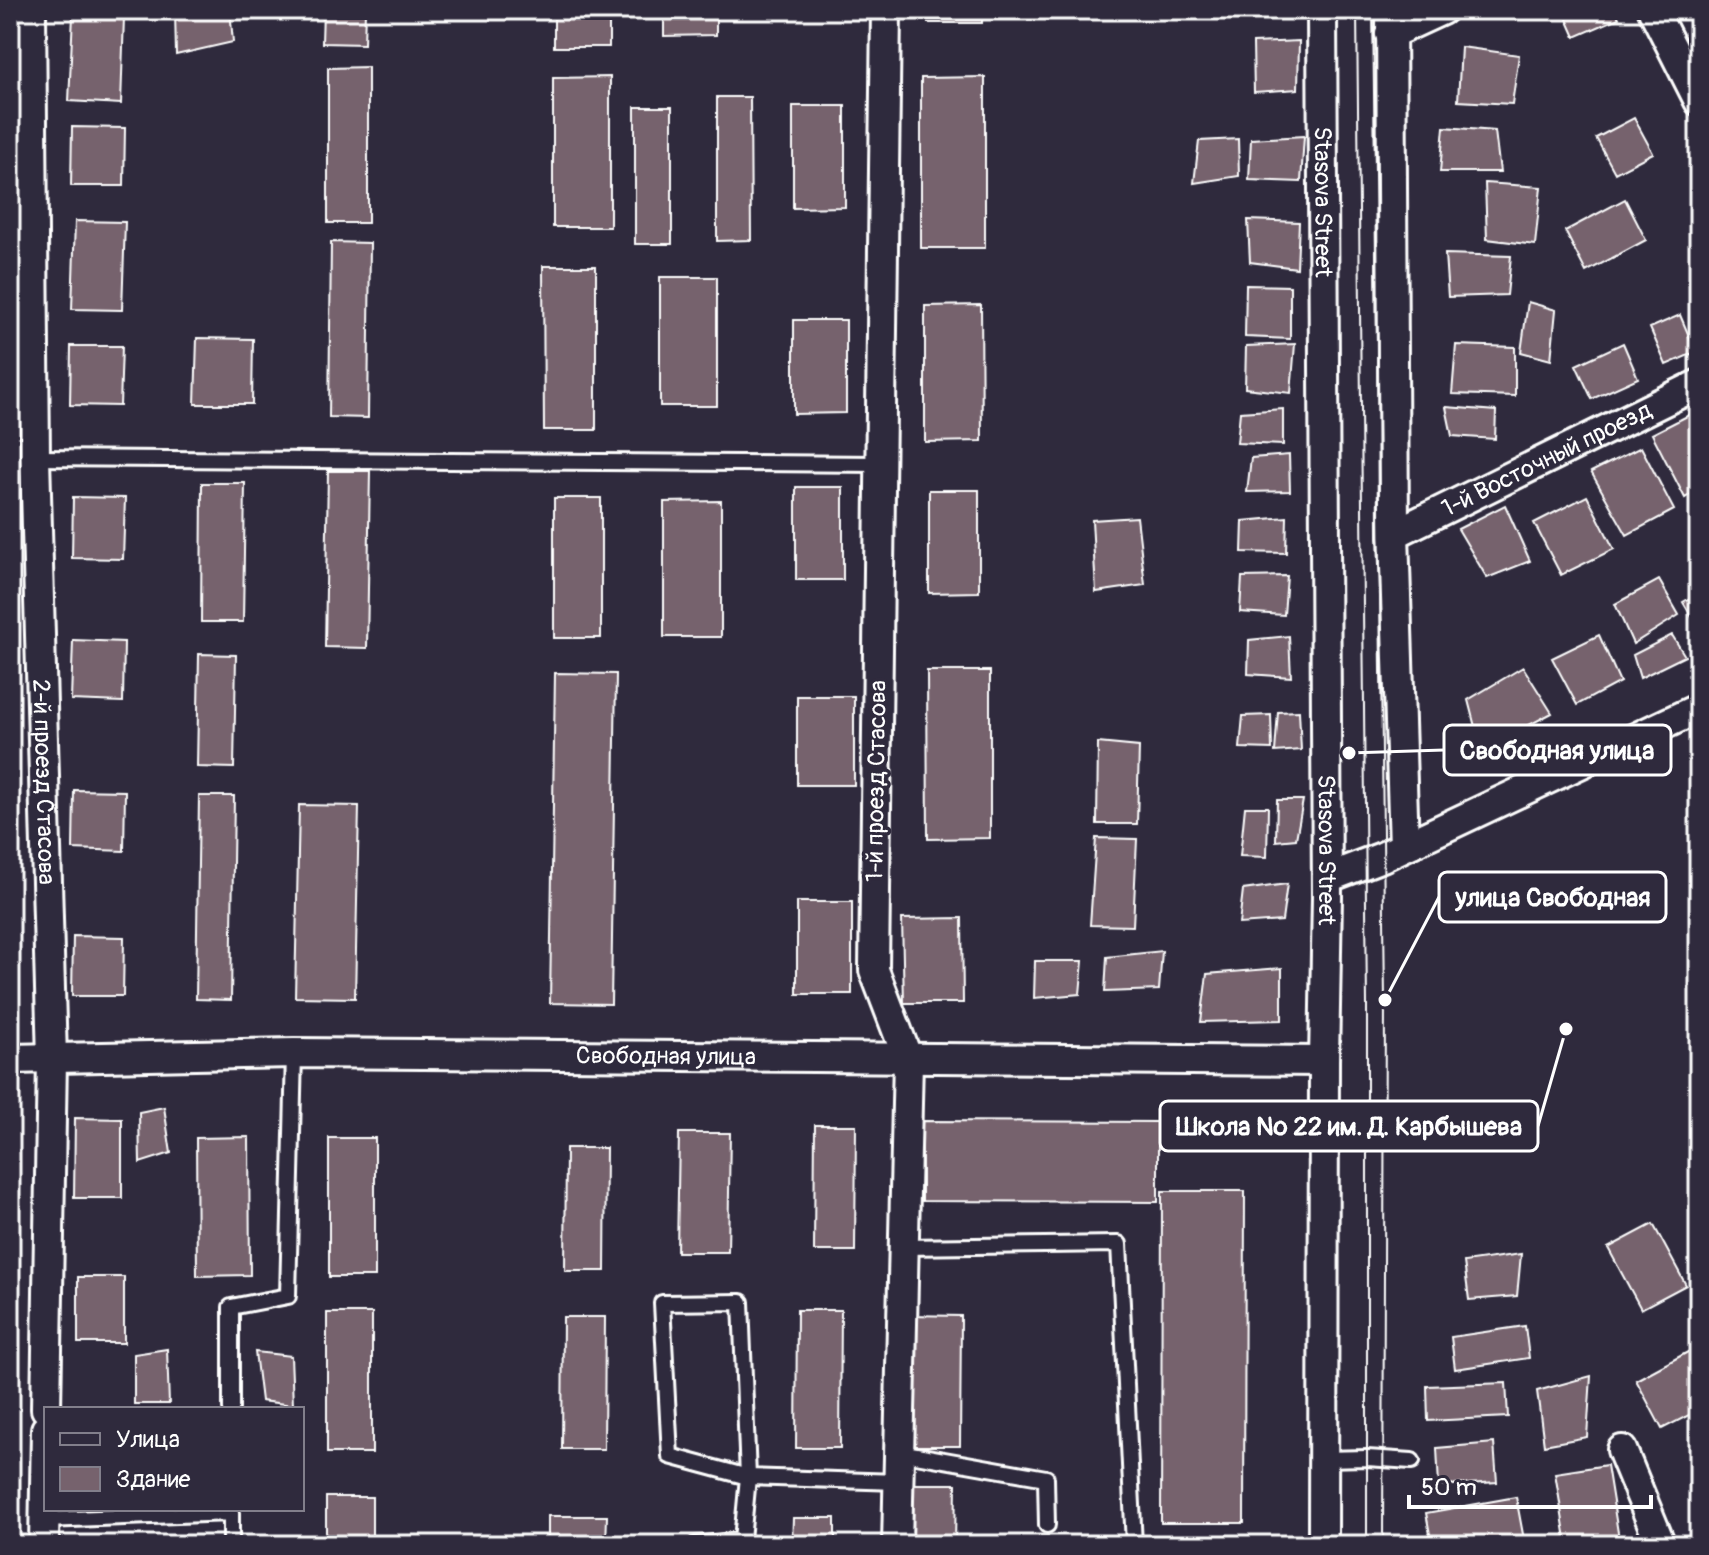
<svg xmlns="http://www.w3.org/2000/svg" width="1709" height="1555" font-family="Pangolin,sans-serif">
<rect width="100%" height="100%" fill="#2f2a3d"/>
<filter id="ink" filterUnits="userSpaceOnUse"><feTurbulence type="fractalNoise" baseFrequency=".0125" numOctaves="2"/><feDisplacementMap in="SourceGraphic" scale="16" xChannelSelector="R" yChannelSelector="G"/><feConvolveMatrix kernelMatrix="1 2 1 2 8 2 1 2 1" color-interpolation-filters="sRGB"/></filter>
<g filter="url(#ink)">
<path fill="#76626d" stroke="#fff" stroke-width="2" d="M175 10H230L233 42 176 55Z
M323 10H365L364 44 322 43Z
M554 10H609V47H554Z
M664 10H716V35L664 36Z
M927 10H982V23H928Z
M1563 10H1615L1619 18 1575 37Z
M73 15 124 17 121 104 69 101Z
M1699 26V58L1686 33Z
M1299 41 1298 89 1254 92 1253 43Z
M1461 47 1519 55 1512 104 1458 101Z
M368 67V223H328V68Z
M610 77V227H553V78Z
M985 77V248H921V78Z
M717 97H750L751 240 717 241Z
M793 106H845V207L793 208Z
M635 107H672V244H635Z
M1634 118 1653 153 1615 173 1596 138Z
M72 127 125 128 124 186H71Z
M1444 127 1495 131 1500 172H1440Z
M1304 136 1301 182 1249 180 1251 139Z
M1238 139 1239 176 1194 183 1199 141Z
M1485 183 1541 187 1535 245 1487 239Z
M1625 199 1646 240 1586 272 1565 231Z
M1248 220 1299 222 1297 268 1250 262Z
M75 221 125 222 122 310 72 309Z
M331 242 370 243 368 418 329 417Z
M1445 254 1511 256 1507 295 1448 297Z
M543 266H596V430H544Z
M660 277H717V406H660Z
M1246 285 1290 286V339L1245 337Z
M1528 302 1556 310 1551 360 1521 352Z
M981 305 982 441 925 442V306Z
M1680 315 1696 352 1666 365 1650 328Z
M794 320H846V413L794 414Z
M197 338 253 339 252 404H195Z
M1623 343 1638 378 1592 399 1576 365Z
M1295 344 1291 393 1245 388 1246 346Z
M1456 345 1515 347V396L1452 394Z
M71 346H122L120 406 70 405Z
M1446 407 1496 411 1495 439 1452 436Z
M1283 409V445L1237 443 1240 412Z
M1699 410V489L1685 498 1652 434Z
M1641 447 1674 510 1627 535 1591 472Z
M1289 455 1290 491 1247 492 1251 458Z
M328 471H370L367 648 325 647Z
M202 483H245L243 622H201Z
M796 487H843V580H796Z
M929 490H979V592L929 593Z
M1587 496 1614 549 1561 575 1534 523Z
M73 497 125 498 123 559 72 558Z
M554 498H601V638H554Z
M721 501V637H664V502Z
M1505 505 1530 561 1487 578 1458 529Z
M1137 517 1145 585 1096 592 1092 520Z
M1287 517 1286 553 1242 552 1243 521Z
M1287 576 1284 615 1240 612 1242 577Z
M1659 580 1679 615 1633 644 1615 604Z
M1699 593V629L1683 602Z
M1599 635 1620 682 1577 705 1552 658Z
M1672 635 1685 656 1640 678 1633 655Z
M1289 636 1291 677 1248 674 1249 640Z
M73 640 124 642 123 702 71 700Z
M199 654 236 655 234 768 197 767Z
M1523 667 1552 713 1481 750 1468 700Z
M927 671H990V838L928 839Z
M555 673 616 674 611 1004 550 1003Z
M797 696H854V785H797Z
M1299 711 1301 750 1275 752 1278 712Z
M1271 715 1272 749 1240 748 1243 716Z
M1098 743 1139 747 1137 824H1097Z
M74 790 125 791 124 851 73 849Z
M199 796H234L231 1000 196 999Z
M1277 800H1303L1296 839 1276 841Z
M299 805 359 806 355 998 295 997Z
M1245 807H1268L1267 857 1240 856Z
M1096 838 1137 839 1133 926 1090 925Z
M1287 884 1282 921 1239 924 1243 890Z
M797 902H852V994H797Z
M962 918 963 1003H904L902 919Z
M73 936 124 937 123 996H72Z
M1162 951 1159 990 1105 992 1107 957Z
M1035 961H1083L1080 994 1034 998Z
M1282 968V1020L1201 1022 1207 974Z
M164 1107 171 1153 140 1163 139 1112Z
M75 1118 122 1119V1198H74Z
M922 1121 1158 1122V1202L922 1201Z
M815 1125H856L855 1251H814Z
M679 1133H730L728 1252H677Z
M249 1137 250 1275 197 1276 196 1138Z
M329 1138H375V1277H329Z
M566 1148H606L605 1271H565Z
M1162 1191H1245L1244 1523H1161Z
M1653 1224 1686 1285 1641 1309 1608 1248Z
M1521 1254 1517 1296 1469 1300 1464 1262Z
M78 1277H124V1343H78Z
M797 1310H841L840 1448H796Z
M327 1313H372V1453H327Z
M909 1315 961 1316 960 1446H907Z
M563 1317H605L604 1449H562Z
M1525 1326 1529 1358 1455 1369 1451 1337Z
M1699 1346V1410L1662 1429 1636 1380Z
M167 1349 169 1404H134V1354Z
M255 1352 291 1356 293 1405 261 1401Z
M1591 1376 1587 1437 1544 1445 1537 1391Z
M1506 1383 1508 1417 1428 1421 1427 1386Z
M1494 1443 1497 1482 1439 1486 1437 1448Z
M1607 1465 1620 1545H1567L1555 1473Z
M906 1484H956L955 1545H905Z
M326 1497H372V1545H326Z
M1516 1497 1525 1545H1432L1426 1513Z
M548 1516H607L606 1545H548Z
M793 1518H835V1545H792Z"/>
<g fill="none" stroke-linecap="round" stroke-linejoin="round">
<g stroke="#fff" stroke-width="20">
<path id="service" d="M35 458 881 464
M904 1247 1119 1244 1134 1545
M231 1409V1307L288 1296 294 1053
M899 1452 1046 1478 1047 1525
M1323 1459 1367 1458 1412 1461
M45 1520 231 1513V1545
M695 1545 742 1540 748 1477 670 1456 662 1303 741 1302 748 1477 898 1482"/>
</g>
<g stroke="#fff" stroke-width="34">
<g id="minor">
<path id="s1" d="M31 10 35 458 52 1059 46 1409"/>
<path d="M886 10 874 970 908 1059 897 1545"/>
<path id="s2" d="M1322 10 1327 897 1324 1061 1323 1545"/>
<path d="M1391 10 1394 534 1404 846"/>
<path d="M1653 10 1699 101"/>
<path d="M1390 34 1442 10"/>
<path id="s3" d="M1394 534 1699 384"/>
<path d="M1327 878 1382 857 1699 708"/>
<path id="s4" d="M10 1059 294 1053 1324 1061"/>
<path d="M1622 1450 1661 1545"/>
<path d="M44 1545 46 1429"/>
</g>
</g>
<use href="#service" stroke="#2f2a3d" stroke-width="14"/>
<use href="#minor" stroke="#2f2a3d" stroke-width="28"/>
<path stroke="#fff" stroke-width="2" d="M1357 10 1367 1005V1545
M1373 10 1385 1000 1383 1545"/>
</g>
</g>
<g text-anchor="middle" stroke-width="7" stroke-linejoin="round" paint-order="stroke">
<g font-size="24" fill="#fff" stroke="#2f2a3d">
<text dy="8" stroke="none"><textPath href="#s2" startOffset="192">Stasova Street</textPath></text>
<text dy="8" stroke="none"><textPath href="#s3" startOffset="170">1-й Восточный проезд</textPath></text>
<text dy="8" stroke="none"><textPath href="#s1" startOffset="772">2-й проезд Стасова</textPath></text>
<text transform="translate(876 781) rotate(-89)" y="8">1-й проезд Стасова</text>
<text dy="8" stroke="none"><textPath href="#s2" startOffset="840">Stasova Street</textPath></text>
<text dy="8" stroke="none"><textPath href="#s4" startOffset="656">Свободная улица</textPath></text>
</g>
</g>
<path fill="none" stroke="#fff" stroke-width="3" d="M1349 753L1444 750M1385 1000L1439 897M1566 1029L1538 1126"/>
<g fill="#fff" stroke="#2f2a3d" stroke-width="3">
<circle cx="1349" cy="753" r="8"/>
<circle cx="1385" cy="1000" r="8"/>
<circle cx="1566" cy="1029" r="8"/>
</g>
<g fill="#2f2a3d" stroke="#fff" stroke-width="3">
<rect x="1444" y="725" width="227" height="50" rx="8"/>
<rect x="1439" y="872" width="227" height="50" rx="8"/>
<rect x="1160" y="1101" width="378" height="50" rx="8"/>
</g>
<g font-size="26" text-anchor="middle" font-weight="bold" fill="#fff">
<text x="1557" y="759">Свободная улица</text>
<text x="1553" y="906">улица Свободная</text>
<text x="1349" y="1135">Школа № 22 им. Д. Карбышева</text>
</g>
<rect width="1709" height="1555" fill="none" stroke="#2f2a3d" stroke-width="40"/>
<rect x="20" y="20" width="1669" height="1515" fill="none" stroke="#fff" stroke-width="3" filter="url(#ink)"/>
<rect x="44" y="1407" width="260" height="104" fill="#2f2a3d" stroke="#827f8b" stroke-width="2"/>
<rect x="60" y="1433" width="40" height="12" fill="#2f2a3d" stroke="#827f8b" stroke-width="2"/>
<text x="116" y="1447" font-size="24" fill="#ffffff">Улица</text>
<rect x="60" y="1467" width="40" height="24" fill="#76626d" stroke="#827f8b" stroke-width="2"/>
<text x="116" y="1487" font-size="24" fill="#ffffff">Здание</text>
<path d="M1409 1495v12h242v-12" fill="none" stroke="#ffffff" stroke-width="4"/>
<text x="1421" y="1495" font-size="24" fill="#ffffff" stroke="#2f2a3d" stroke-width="6" paint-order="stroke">50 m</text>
</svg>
